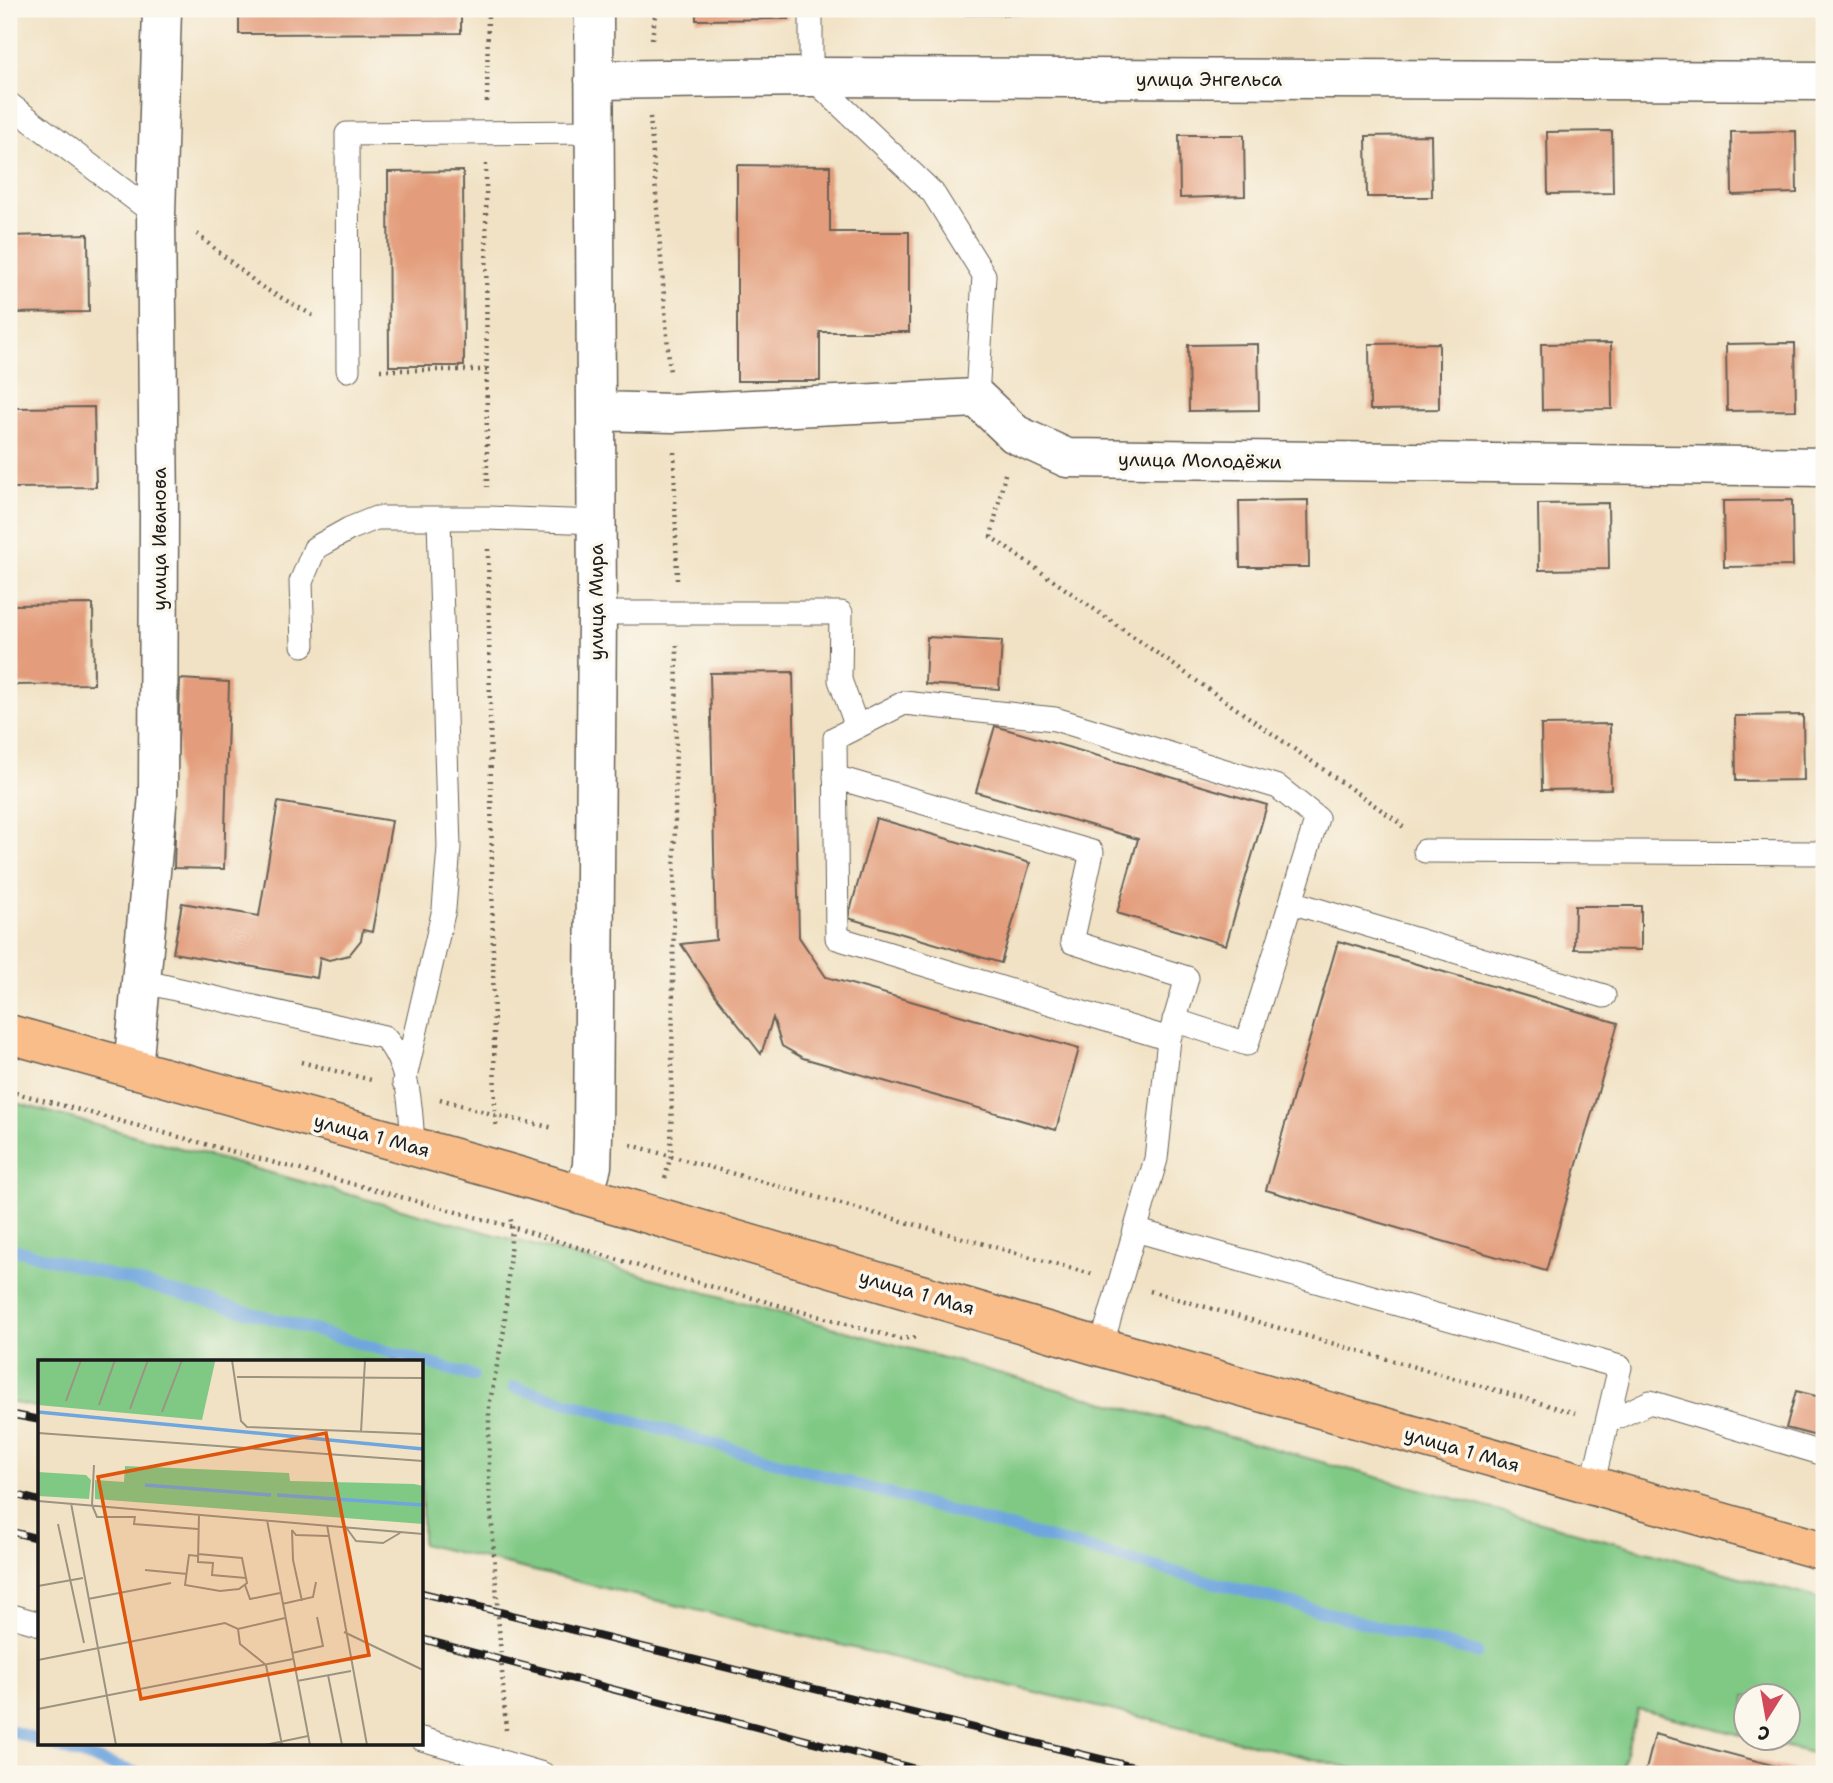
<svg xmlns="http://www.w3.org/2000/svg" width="1833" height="1783" font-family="'Shantell Sans',sans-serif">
<rect width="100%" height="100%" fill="#fbf7ec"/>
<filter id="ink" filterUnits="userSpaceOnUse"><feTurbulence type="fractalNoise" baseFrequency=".0143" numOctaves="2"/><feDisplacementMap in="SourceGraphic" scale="14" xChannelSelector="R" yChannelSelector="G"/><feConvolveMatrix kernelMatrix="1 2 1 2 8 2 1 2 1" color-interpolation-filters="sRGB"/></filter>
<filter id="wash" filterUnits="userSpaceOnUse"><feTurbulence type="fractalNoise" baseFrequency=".00686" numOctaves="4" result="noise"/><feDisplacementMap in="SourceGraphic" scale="28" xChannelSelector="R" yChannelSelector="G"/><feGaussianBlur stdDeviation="1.57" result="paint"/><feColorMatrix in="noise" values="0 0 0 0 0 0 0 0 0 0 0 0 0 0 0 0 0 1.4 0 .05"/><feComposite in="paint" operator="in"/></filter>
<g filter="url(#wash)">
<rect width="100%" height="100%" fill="#f1e2c5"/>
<path fill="#80c985" stroke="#4e7250" stroke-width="2" d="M9 1101 1824 1600V1756L1750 1738H1787V1696H1745V1736L1638 1709 1620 1774H1376L422 1544V1361H40V1408L9 1402Z"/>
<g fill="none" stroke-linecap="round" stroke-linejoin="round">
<path stroke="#70a6de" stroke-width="12" d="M9 1248 278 1320 473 1376
M514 1387 984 1521 1477 1653
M9 1730 40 1741
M45 1743 140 1774"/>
</g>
<g id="blocks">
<path fill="#e39d7c" d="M239 9H461V33L239 34Z
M696 9H788V19L696 20Z
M966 9H1038L1039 14 966 15Z
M1612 131 1613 193 1548 194 1547 132Z
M1796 131 1797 193 1732 195 1731 132Z
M1179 135H1244L1245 196 1180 198Z
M1431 135 1432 197H1367L1366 136Z
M737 165 830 166V232H909V332H820V381H737Z
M463 171 464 366H389L388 172Z
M88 234 89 312 9 313V236Z
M1439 343V409L1370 410 1369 344Z
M1611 343 1612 409 1542 410 1541 344Z
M1795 343 1796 410 1727 411 1726 344Z
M1258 344 1259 410 1189 411 1188 345Z
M94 407 96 487 13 488 12 408Z
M1308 500 1309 567H1240L1239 501Z
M1792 500 1793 566 1724 567 1723 501Z
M1608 503 1609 569 1539 570 1538 504Z
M93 604 94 684 11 685 10 605Z
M927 637 1002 641 999 689 925 684Z
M793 672 799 937 826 977 1079 1049 1056 1130 803 1058 782 1046 773 1018 761 1054 716 996 681 944 716 940 710 673Z
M180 679 229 682 224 869 174 868Z
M1803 715 1804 780 1736 781 1735 716Z
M1610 724 1611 789 1542 790 1541 725Z
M995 726 1267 805 1226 945 1117 913 1138 839 976 792Z
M278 802 392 821 372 932 363 930 361 940 349 955 329 960 320 957 317 978 173 953 182 903 259 916Z
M876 818 1030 863 1001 963 848 918Z
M1575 906H1641V950L1574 949Z
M1338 941 1618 1023 1546 1271 1266 1190Z
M1796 1391 1824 1398V1438L1786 1428Z
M1655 1734 1802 1773V1774H1645Z"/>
</g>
</g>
<g filter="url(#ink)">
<use href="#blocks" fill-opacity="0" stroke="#676157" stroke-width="2"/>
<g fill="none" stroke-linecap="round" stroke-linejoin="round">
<g stroke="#676157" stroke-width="25">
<path id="lane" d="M811 9V77L933 193 984 275 977 398
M9 104 156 215
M348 370 347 134 595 132
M597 613H841L840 680 857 727
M303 645 301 582 315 548 349 529 376 518H487L597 522
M835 777 1092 852 1072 942 1187 978 1169 1039 1156 1159 1101 1347
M1425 851 1824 853
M1291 902 1604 996
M141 981 384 1037C410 1064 411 1111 413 1147
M1169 1039 837 938 835 738 904 703 1055 719 1278 787 1317 818 1247 1044 1174 1020
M404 1082 444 909 449 847 439 520
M1135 1230 1620 1367 1592 1486
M1607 1422 1650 1402 1824 1454
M9 1615 40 1624
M422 1739 543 1774"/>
</g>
<g stroke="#676157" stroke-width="41">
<path id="street" d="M594 80 811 77 1824 81
M596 411 673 413 977 398 1015 434 1067 458 1824 467
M133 1069 158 795 159 515 156 215 162 9
M584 1195 592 1166 593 1136 597 613 594 9"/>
</g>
<g stroke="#676157" stroke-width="41">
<path id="primary" d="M9 1034 505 1172 1101 1347 1824 1551"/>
</g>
<path stroke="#676157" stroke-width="4.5" stroke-dasharray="2 5" stroke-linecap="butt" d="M652 39 656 9
M487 102 488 9
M650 117 670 374
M486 164 487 487
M197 234 260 286 316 317
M380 370H487
M674 452 677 580
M1005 474 991 537 1397 821 1403 827
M488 549 495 1115 497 1128
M301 1062 371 1080
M9 1091 512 1227 645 1268 900 1339 917 1337
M440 1099 495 1115 554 1128
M631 1145 1091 1274
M665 1178 671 1155 677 645
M1150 1291 1575 1413
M506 1730 489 1482V1406L504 1330 512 1227 510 1216"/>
<use href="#lane" stroke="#fff" stroke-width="23"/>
<use href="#street" stroke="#fff" stroke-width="38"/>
<use href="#primary" stroke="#f8bd89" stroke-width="38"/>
<g stroke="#1c1c1c" stroke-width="8">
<path id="rail" d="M9 1414 40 1420
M9 1493 40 1501
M9 1531 40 1539
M422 1593 1162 1774
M422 1639 935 1774"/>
</g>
<use href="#rail" stroke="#fbf7ec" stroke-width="5" stroke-dasharray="16" stroke-linecap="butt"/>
</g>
</g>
<g text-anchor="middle" stroke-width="7" stroke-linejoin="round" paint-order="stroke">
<g font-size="19" fill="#1c1c1c" stroke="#fbf7ec">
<text x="1209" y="86">улица Энгельса</text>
<text transform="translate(1200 460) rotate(1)" y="7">улица Молодёжи</text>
<text transform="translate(159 539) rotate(-90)" y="7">улица Иванова</text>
<text transform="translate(596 602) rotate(-90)" y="7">улица Мира</text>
<text transform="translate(372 1135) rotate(15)" y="7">улица 1 Мая</text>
<text transform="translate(917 1292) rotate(16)" y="7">улица 1 Мая</text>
<text transform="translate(1462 1449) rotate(16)" y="7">улица 1 Мая</text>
</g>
</g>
<g transform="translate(38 1360)">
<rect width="385" height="385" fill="#f1e2c5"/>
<path d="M0 0H176L177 2 164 60 0 45ZM87 106 251 113 252 121 376 124 385 126V164L57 139V120L86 122ZM0 112 48 115 53 120 51 139 0 136Z" fill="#80c985"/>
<path fill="none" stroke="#70a6de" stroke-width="3.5" d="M0 52 385 89M107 125 233 135M239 135 385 145"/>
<path fill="none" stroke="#9c9381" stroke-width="2" d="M194 0 203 61 209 67 385 74M199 17 385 18M28 41 43 0M61 45 77 0M92 49 110 0M124 52 144 0M323 72 327 0M0 73 385 101M56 105 54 145 59 157H97M0 141 385 174M33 143 78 385M161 154 160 202 175 203 174 215 208 218M97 156 96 164 160 169M229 160 272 385M20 164 46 283M289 165 329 385M307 166 318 181 345 183 362 173M254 170 255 200 264 241M254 170 258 175 290 176M160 196 151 195 147 225 182 231 201 229 209 223 204 198 160 194M107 210 149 214M207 225 212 239 242 233M0 226 45 218M50 239 133 223M244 244 275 237 278 222M200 269 202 284 228 305 244 385M306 272 385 310M254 293 285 286 279 257M0 300 187 263 200 269 247 258M290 315 304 385M259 321 313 311M0 349 255 299M227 385 270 376"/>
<path fill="#de560d" fill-opacity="0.15" stroke="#de560d" stroke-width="3.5" d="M288 73 331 295 103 339 60 117Z"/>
<rect width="385" height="385" fill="none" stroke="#1c1c1c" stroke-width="3.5"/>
</g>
<rect width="1833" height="1783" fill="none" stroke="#fbf7ec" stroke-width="35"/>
<g transform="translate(1767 1717) rotate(191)"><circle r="33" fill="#fbf7ec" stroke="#a29f99" stroke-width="2"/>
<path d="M0-5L12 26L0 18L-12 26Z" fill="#d1495b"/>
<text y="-10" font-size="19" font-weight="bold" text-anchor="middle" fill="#1c1c1c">С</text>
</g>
</svg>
